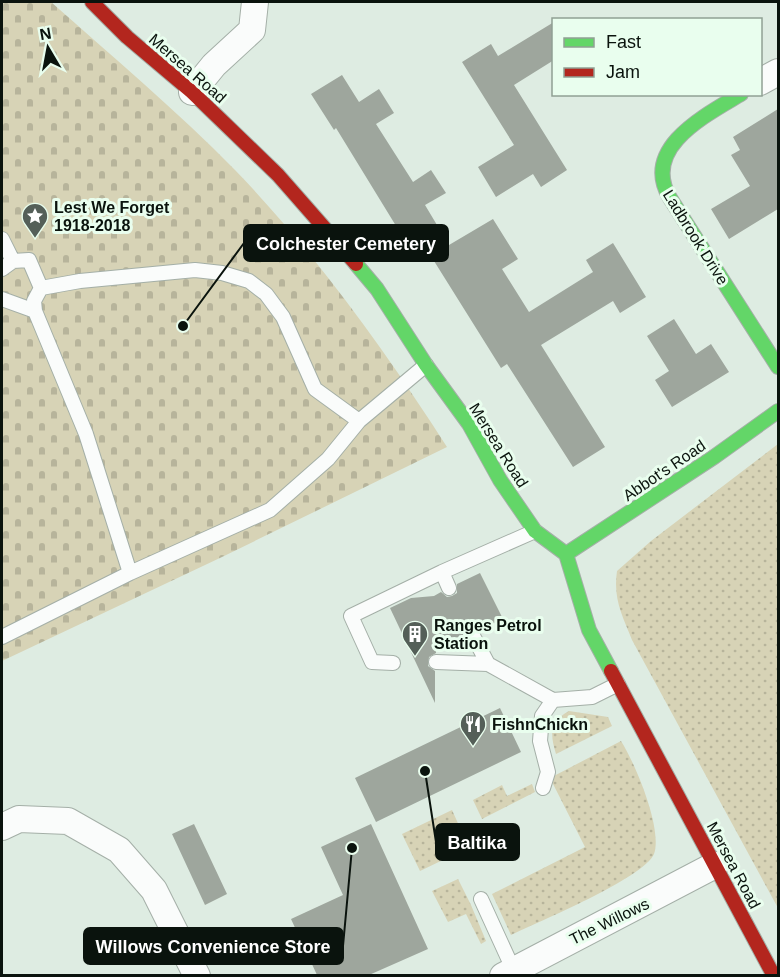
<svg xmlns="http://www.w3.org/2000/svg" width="780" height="977" font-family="Helvetica,sans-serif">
<defs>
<pattern id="grass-dots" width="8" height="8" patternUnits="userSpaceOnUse" patternTransform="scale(1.5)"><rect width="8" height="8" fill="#d7d3b6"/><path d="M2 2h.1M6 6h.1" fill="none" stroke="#b7b49b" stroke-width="1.8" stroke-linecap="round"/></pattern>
<pattern id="cemetery-stones" width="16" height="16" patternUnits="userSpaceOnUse" patternTransform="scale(1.5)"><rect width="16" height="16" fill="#d7d3b6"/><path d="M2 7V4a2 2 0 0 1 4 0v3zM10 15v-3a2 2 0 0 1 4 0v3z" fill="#b7b49b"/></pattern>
</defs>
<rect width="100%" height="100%" fill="#deece2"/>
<path fill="url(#grass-dots)" d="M778 444V908L632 640C622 615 613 599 617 571L651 541Z
M569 711 608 717 612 726 556 754C550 734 549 722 569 711Z
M621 741C635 763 663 829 654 854 644 878 538 922 511 935L492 894 585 847 550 778Z
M532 784 535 792 482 819 473 800 502 785 507 796Z
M452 810 461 830 439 841 447 858 420 871 402 834Z
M458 879 471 905 486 941 481 944 466 914 448 922 432 891Z"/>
<path fill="url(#cemetery-stones)" d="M2 2H51C113 57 177 111 235 170 316 254 384 349 447 447L222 557 2 661Z"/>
<path fill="#9ea69d" d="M554 22V60L514 85 567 170 541 187 533 174 496 197 478 167 514 145 462 62 491 44 498 56Z
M342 75 359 102 379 89 394 113 376 124 413 182 431 170 446 193 425 205 449 245 493 219 518 259 502 269 529 312 593 272 586 260 613 243 646 297 620 313 613 301 541 345 605 447 573 467 507 364 501 368 424 245 412 252 336 128 334 130 311 94Z
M778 109V209L729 239 711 209 750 186 731 155 740 150 733 137Z
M674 319 696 354 711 344 729 372 672 407 655 380 669 371 647 336Z
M480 573 503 619 480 630 476 626H468L464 630V638L436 651V653L429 657 428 666 435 671V703L390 608 411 598 434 596 441 592 447 597 452 596 457 593V584Z
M500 708 521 752 376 822 355 778Z
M194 824 227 894 205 905 172 834Z
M371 824 428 949 369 975H317L291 919 343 895 321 847Z"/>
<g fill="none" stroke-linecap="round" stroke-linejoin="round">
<g stroke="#a4afa7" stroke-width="16">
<path id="lane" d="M2 239 13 261
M2 269 13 261 29 260 41 288 34 301 35 311 2 299
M41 288 80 281 195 270 222 273 249 281 266 294 283 317 315 389 359 421
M35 311 86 434 130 573
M449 588 442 572 535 531
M472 634 488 664 553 700 592 697 618 684
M2 637 130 573 270 510 328 459 359 421 426 365
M436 662 488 664
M393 663 372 662 351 616 442 572
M543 788 548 772 540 741 542 716 553 700
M481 899 513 969"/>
</g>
<g stroke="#a4afa7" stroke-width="28">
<path id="street" d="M760 82 778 72
M192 92 214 65 252 30 255 2
M2 827 19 819 68 821 119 850 154 890 197 976
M503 976 715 865"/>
</g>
<g stroke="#a4afa7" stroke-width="16">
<path id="fast" d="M741 94C706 115 640 148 670 198L778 367
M356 264 377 289 426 365 469 424 500 480 535 531 566 554 589 630 611 671
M566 554 714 457 778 411"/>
</g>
<g stroke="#a4afa7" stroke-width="16">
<path id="jam" d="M92 2 127 37 192 92 278 175 356 264
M611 671 774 976"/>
</g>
<use href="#lane" stroke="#fafcfb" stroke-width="14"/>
<use href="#street" stroke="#fafcfb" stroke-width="26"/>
<use href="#fast" stroke="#63d668" stroke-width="14"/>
<use href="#jam" stroke="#b3261e" stroke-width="14"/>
</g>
<defs>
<g id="sight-pin" transform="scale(1.35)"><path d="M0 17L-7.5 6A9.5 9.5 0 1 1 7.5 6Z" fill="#545f58" stroke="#e9feee"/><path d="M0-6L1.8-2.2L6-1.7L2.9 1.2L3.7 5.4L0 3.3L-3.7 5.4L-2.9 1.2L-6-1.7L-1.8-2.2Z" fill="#fff"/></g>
<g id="building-pin" transform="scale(1.35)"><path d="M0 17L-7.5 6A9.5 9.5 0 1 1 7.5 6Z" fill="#545f58" stroke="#e9feee"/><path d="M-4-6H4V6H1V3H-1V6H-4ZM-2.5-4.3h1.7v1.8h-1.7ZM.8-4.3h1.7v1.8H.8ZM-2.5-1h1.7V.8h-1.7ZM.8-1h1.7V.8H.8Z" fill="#fff"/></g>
<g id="restaurant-pin" transform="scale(1.35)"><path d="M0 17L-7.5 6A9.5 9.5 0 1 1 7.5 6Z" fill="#545f58" stroke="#e9feee"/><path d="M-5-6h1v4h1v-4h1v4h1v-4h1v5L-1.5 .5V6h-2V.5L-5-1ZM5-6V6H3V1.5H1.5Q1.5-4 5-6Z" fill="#fff"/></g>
</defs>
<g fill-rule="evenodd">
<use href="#sight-pin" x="35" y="216"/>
<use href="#building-pin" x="415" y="634"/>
<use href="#restaurant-pin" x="473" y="724"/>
</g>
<g text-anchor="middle" stroke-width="6" stroke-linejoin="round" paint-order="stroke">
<g font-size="16" fill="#0a130d" stroke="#e9feee">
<text transform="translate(188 68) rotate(41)" y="6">Mersea Road</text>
<text transform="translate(696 237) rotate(58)" y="6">Ladbrook Drive</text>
<text transform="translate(499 445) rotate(58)" y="6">Mersea Road</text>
<text transform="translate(664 470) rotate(-34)" y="6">Abbot's Road</text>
<text transform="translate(734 865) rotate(62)" y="6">Mersea Road</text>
<text transform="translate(609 921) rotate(-26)" y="6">The Willows</text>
</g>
<g font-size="16" font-weight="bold" fill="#0a130d" stroke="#e9feee" text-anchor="start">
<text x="54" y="213">Lest We Forget<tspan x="54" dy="18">1918-2018</tspan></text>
<text x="434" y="631">Ranges Petrol<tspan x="434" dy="18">Station</tspan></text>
<text x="492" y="730">FishnChickn</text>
</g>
</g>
<path fill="none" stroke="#0a130d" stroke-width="2" d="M183 326L244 243M425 771L436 842M352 848L343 946"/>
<g fill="#0a130d" stroke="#e9feee" stroke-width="2">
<circle cx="183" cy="326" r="6"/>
<circle cx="425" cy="771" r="6"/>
<circle cx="352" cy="848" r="6"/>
</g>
<g fill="#0a130d" stroke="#0a130d" stroke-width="2">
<rect x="244" y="225" width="204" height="36" rx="6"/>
<rect x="436" y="824" width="83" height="36" rx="6"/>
<rect x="84" y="928" width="259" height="36" rx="6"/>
</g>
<g font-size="18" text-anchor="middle" font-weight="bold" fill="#fff">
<text x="346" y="250">Colchester Cemetery</text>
<text x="477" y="849">Baltika</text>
<text x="213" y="953">Willows Convenience Store</text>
</g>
<rect width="780" height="977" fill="none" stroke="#0a130d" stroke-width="6"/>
<rect x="552" y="18" width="210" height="78" fill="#e9feee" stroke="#90a094" stroke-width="1.5"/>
<rect x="564" y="38" width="30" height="9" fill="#63d668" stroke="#90a094" stroke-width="1.5"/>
<text x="606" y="48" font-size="18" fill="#0a130d">Fast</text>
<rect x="564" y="68" width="30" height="9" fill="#b3261e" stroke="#90a094" stroke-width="1.5"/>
<text x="606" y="78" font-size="18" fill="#0a130d">Jam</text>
<g transform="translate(48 48) rotate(350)" stroke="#e9feee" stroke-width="4.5" paint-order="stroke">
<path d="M0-4.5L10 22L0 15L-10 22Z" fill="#0a130d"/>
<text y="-9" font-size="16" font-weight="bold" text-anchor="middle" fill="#0a130d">N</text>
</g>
</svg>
